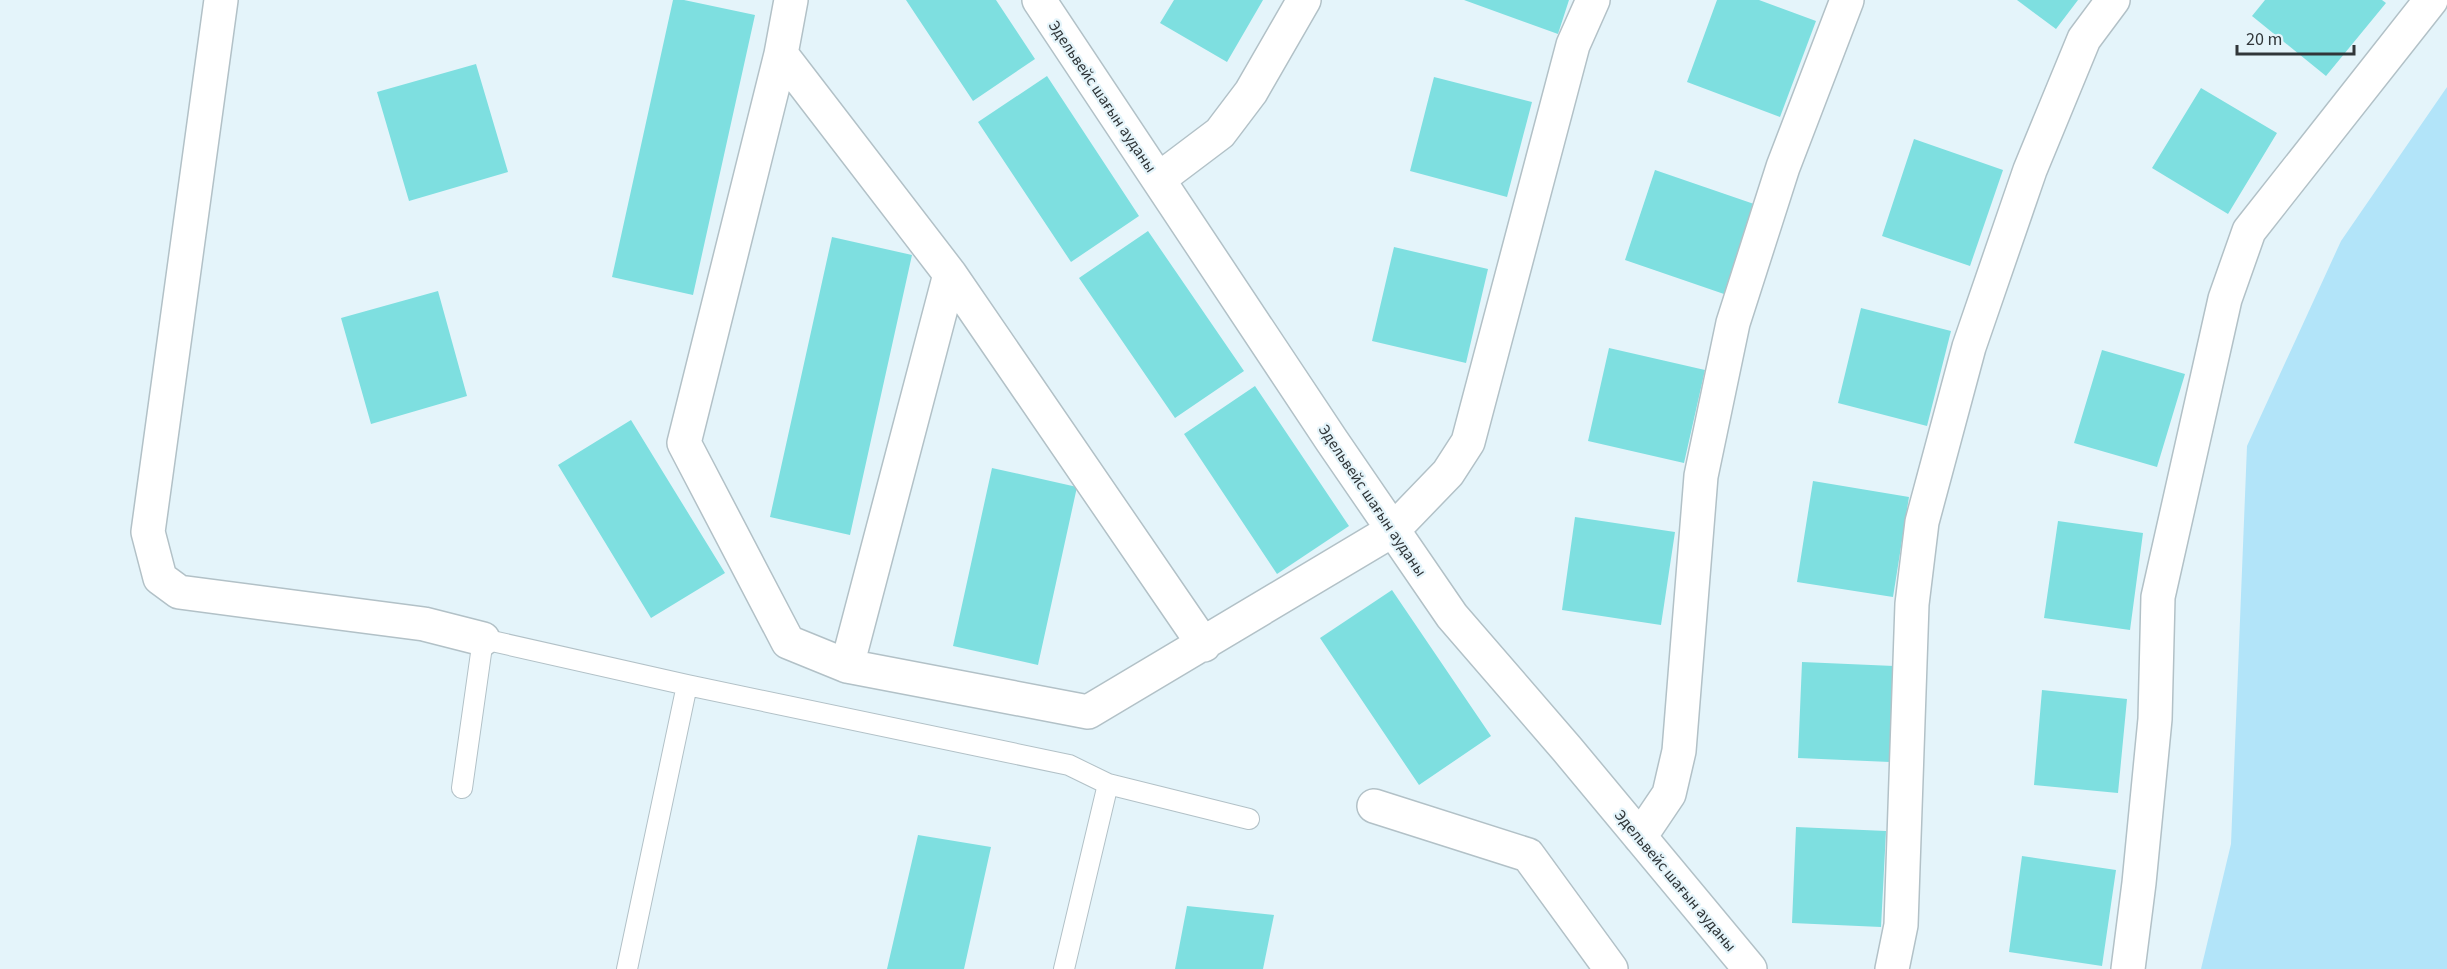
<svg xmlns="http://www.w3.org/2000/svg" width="2447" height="969" font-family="'Source Sans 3',sans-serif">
<rect width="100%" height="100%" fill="#e4f4fa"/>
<path fill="#b2e4f9" d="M2447 87V969H2201L2231 844 2247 446 2341 241Z"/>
<path fill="#7edfe0" d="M673 0H684L755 15 693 295 612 277Z
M906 0H996L1035 59 973 101Z
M1174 0H1263L1227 62 1160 23Z
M1464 0H1569L1558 34Z
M1717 0H1759L1816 21 1780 117 1687 82Z
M2017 0H2078L2056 29Z
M2265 0H2382L2386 3 2326 76 2252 16Z
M476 64 508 172 409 201 377 92Z
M1047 76 1139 216 1071 262 978 122Z
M1434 77 1532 102 1507 197 1410 171Z
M2201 88 2277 133 2228 214 2152 168Z
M1914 139 2003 170 1970 266 1882 236Z
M1655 170 1754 204 1724 294 1625 260Z
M1148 231 1244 371 1175 418 1079 278Z
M832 237 912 255 850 535 770 517Z
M1394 247 1488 269 1466 363 1372 341Z
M438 291 467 396 371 424 341 318Z
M1861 308 1951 331 1927 426 1838 403Z
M1609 348 1705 370 1684 463 1588 441Z
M2102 350 2185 374 2157 467 2074 443Z
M1255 386 1349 526 1277 574 1184 434Z
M631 420 725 573 651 618 558 465Z
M992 468 1077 487 1038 665 953 646Z
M1813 481 1909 497 1893 597 1797 582Z
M1575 517 1675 532 1661 625 1562 610Z
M2058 521 2143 533 2130 630 2044 618Z
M1392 590 1491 736 1419 785 1320 638Z
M1802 662 1894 666 1890 762 1798 758Z
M2042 690 2127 699 2118 793 2034 785Z
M1796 827 1886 831 1881 927 1792 923Z
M918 835 991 847 964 969H887Z
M2022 856 2116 870 2102 966 2009 952Z
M1187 906 1274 915 1263 969H1175Z"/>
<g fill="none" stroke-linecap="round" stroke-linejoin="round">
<g stroke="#b2c1c7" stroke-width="22">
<path id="service" d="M462 788 483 639 687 685 1069 765 1108 784 1249 819
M627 969 687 685
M1064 969 1108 784"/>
</g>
<g stroke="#b2c1c7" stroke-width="36">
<path id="minor" d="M221 0 148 532 160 578 179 592 424 624 483 639
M791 0 781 54 684 443 788 642 847 666 1088 712 1393 530 1448 473 1468 442 1573 45 1593 0
M1039 0 1332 441 1452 616 1567 749 1750 969
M781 54 950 274 1204 645
M1159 179 1220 133 1251 92 1304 0
M847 666 950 274
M1374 806 1528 855 1611 969
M1640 837 1669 794 1679 751 1701 476 1733 323 1783 167 1847 0
M1892 969 1901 925 1912 604 1922 522 1969 347 2030 170 2084 39 2113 0
M2128 969 2139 883 2155 719 2158 597 2225 299 2249 231 2431 0"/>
</g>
<use href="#service" stroke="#fff" stroke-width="20"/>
<use href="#minor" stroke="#fff" stroke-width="33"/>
</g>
<g text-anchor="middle" stroke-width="4.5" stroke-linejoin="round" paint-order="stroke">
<g font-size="16" fill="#303639" stroke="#e4f4fa">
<text transform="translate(1103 96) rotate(56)" y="6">Эдельвейс шағын ауданы</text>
<text transform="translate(1373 500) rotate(56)" y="6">Эдельвейс шағын ауданы</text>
<text transform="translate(1676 880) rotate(50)" y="6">Эдельвейс шағын ауданы</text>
</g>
</g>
<path d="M2237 45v9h117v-9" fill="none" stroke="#303639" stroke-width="3"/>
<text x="2246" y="45" font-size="18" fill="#303639" stroke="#e4f4fa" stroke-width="4.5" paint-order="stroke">20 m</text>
</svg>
